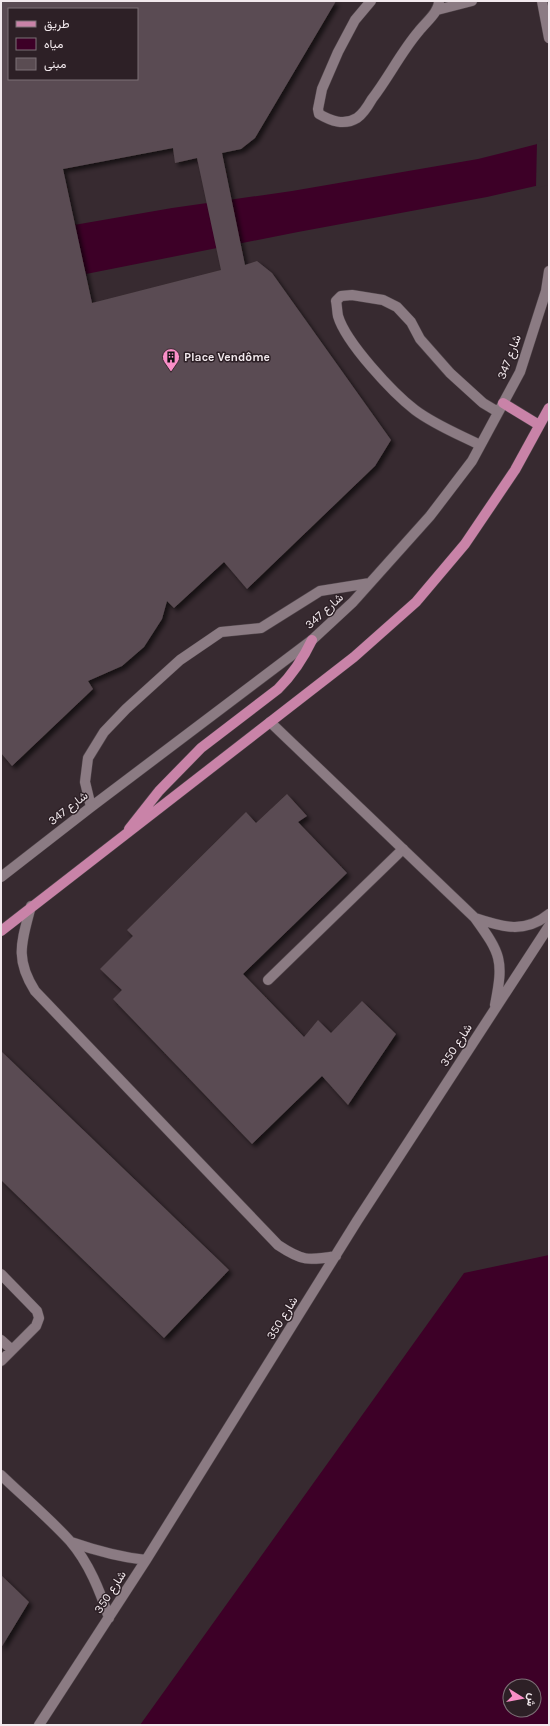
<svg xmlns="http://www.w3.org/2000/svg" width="550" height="1726" font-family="Karla,Vazirmatn,sans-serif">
<defs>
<filter id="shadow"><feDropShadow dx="3.5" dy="3.5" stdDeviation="2" flood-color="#0009"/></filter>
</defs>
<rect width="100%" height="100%" fill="#372a30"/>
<path fill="#3d0027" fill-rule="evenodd" d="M549 141V183L487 197 298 232 86 274 74 225 172 208 292 191 478 159Z
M549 1255V1725H140L464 1273ZM510 1686H534V1710H510Z"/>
<path fill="#372a30" d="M549 139V185L536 188 537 142Z"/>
<path fill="#5a4c52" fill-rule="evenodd" filter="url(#shadow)" d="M1 1H336L255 138 241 149 222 153 245 265 257 261 272 273 391 440 375 466 247 589 224 562 174 608 167 601 162 619 144 647 122 666 88 681 93 689 12 766 1 753ZM9 9H137V79H9ZM173 148 175 163 197 158 221 270 92 303 63 169Z
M287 794 307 816 298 822 347 873 243 974 304 1037 318 1020 331 1033 362 1001 396 1034 348 1105 322 1076 252 1144 113 999 122 990 100 969 133 936 127 930 246 812 256 823Z
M1 1051 229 1270 164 1338 1 1180Z
M1 1575 29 1602 1 1648Z"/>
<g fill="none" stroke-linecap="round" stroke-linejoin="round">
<g stroke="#51464b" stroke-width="11">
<path id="lane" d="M371 1 355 20 338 52 322 89 318 109 319 114C331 121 344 126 357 118 363 114 368 106 372 99 389 77 401 52 419 31 426 22 439 12 439 1
M542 1 549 38
M437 10 472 1
M480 445C458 434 435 425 415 410 393 393 346 343 338 316 337 311 337 305 336 301L341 296 352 295 383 300 397 307 411 322 420 339 450 373 483 403 498 412
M91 807 85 782 88 758 104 732 126 709 180 660 221 632 261 628 320 591 370 583
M1 877 91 807 312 640 353 602 430 516 472 461 520 372 546 291 549 271
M268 980 403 849
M1 1274 37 1311 39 1318 36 1326 1 1361
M1 1340 12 1350"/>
</g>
<g stroke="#51464b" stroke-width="11">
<path id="street" d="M270 722 475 918C501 954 504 960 495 1005
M31 906C22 941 14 958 35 991L278 1245C302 1261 308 1261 336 1256
M475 918C502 927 525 934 549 914
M1 1475C24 1497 49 1518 70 1541 89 1563 100 1591 109 1618
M71 1542C97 1551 118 1557 146 1560
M39 1725 146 1560 357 1221 549 926"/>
</g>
<g stroke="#51464b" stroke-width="11">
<path id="primary" d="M503 403 539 425
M129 829 159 791 201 748 278 689C293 674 303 659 312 640
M1 931 354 657 416 602 465 544 515 470 549 408"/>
</g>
<use href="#lane" stroke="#8b7b83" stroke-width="10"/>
<use href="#street" stroke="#8b7b83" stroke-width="10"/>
<use href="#primary" stroke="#c983a8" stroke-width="10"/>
</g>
<defs>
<g id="building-pin" transform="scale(0.9)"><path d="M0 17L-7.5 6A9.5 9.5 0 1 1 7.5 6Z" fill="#fa8fc8" stroke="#2d2026"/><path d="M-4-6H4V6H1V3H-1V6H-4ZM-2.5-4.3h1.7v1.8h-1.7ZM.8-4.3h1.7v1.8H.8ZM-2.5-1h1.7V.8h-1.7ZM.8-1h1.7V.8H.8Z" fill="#111"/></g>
</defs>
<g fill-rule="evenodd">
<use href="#building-pin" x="171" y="357"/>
</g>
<g text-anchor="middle" stroke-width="3" stroke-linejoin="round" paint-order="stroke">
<g font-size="12" font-weight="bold" fill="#f2e9ed" stroke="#2d2026" text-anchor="start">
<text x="184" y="361">Place Vendôme</text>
</g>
<g font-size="12" fill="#f2e9ed" stroke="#2d2026">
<text transform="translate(509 357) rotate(-69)" y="4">شارع 347</text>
<text transform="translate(324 611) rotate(-42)" y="4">شارع 347</text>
<text transform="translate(68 808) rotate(-38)" y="4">شارع 347</text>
<text transform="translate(456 1045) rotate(-57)" y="4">شارع 350</text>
<text transform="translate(282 1318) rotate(-58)" y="4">شارع 350</text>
<text transform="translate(110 1592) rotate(-57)" y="4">شارع 350</text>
</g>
</g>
<rect width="550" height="1726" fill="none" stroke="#f2e9ed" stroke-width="4"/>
<rect x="8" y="8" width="130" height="72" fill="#2d2026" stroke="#7c7076"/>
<rect x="16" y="21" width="20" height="6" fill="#c983a8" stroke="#7c7076"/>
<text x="44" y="28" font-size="12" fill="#f2e9ed">طريق</text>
<rect x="16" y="38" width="20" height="12" fill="#3d0027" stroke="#7c7076"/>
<text x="44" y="48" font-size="12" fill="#f2e9ed">مياه</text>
<rect x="16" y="58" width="20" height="12" fill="#5a4c52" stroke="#7c7076"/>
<text x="44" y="68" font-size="12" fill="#f2e9ed">مبنى</text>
<g transform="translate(522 1698) rotate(101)"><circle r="19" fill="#2d2026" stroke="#7c7076"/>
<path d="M0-3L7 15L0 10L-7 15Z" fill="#fa8fc8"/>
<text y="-6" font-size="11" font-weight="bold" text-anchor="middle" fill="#f2e9ed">ش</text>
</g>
</svg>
